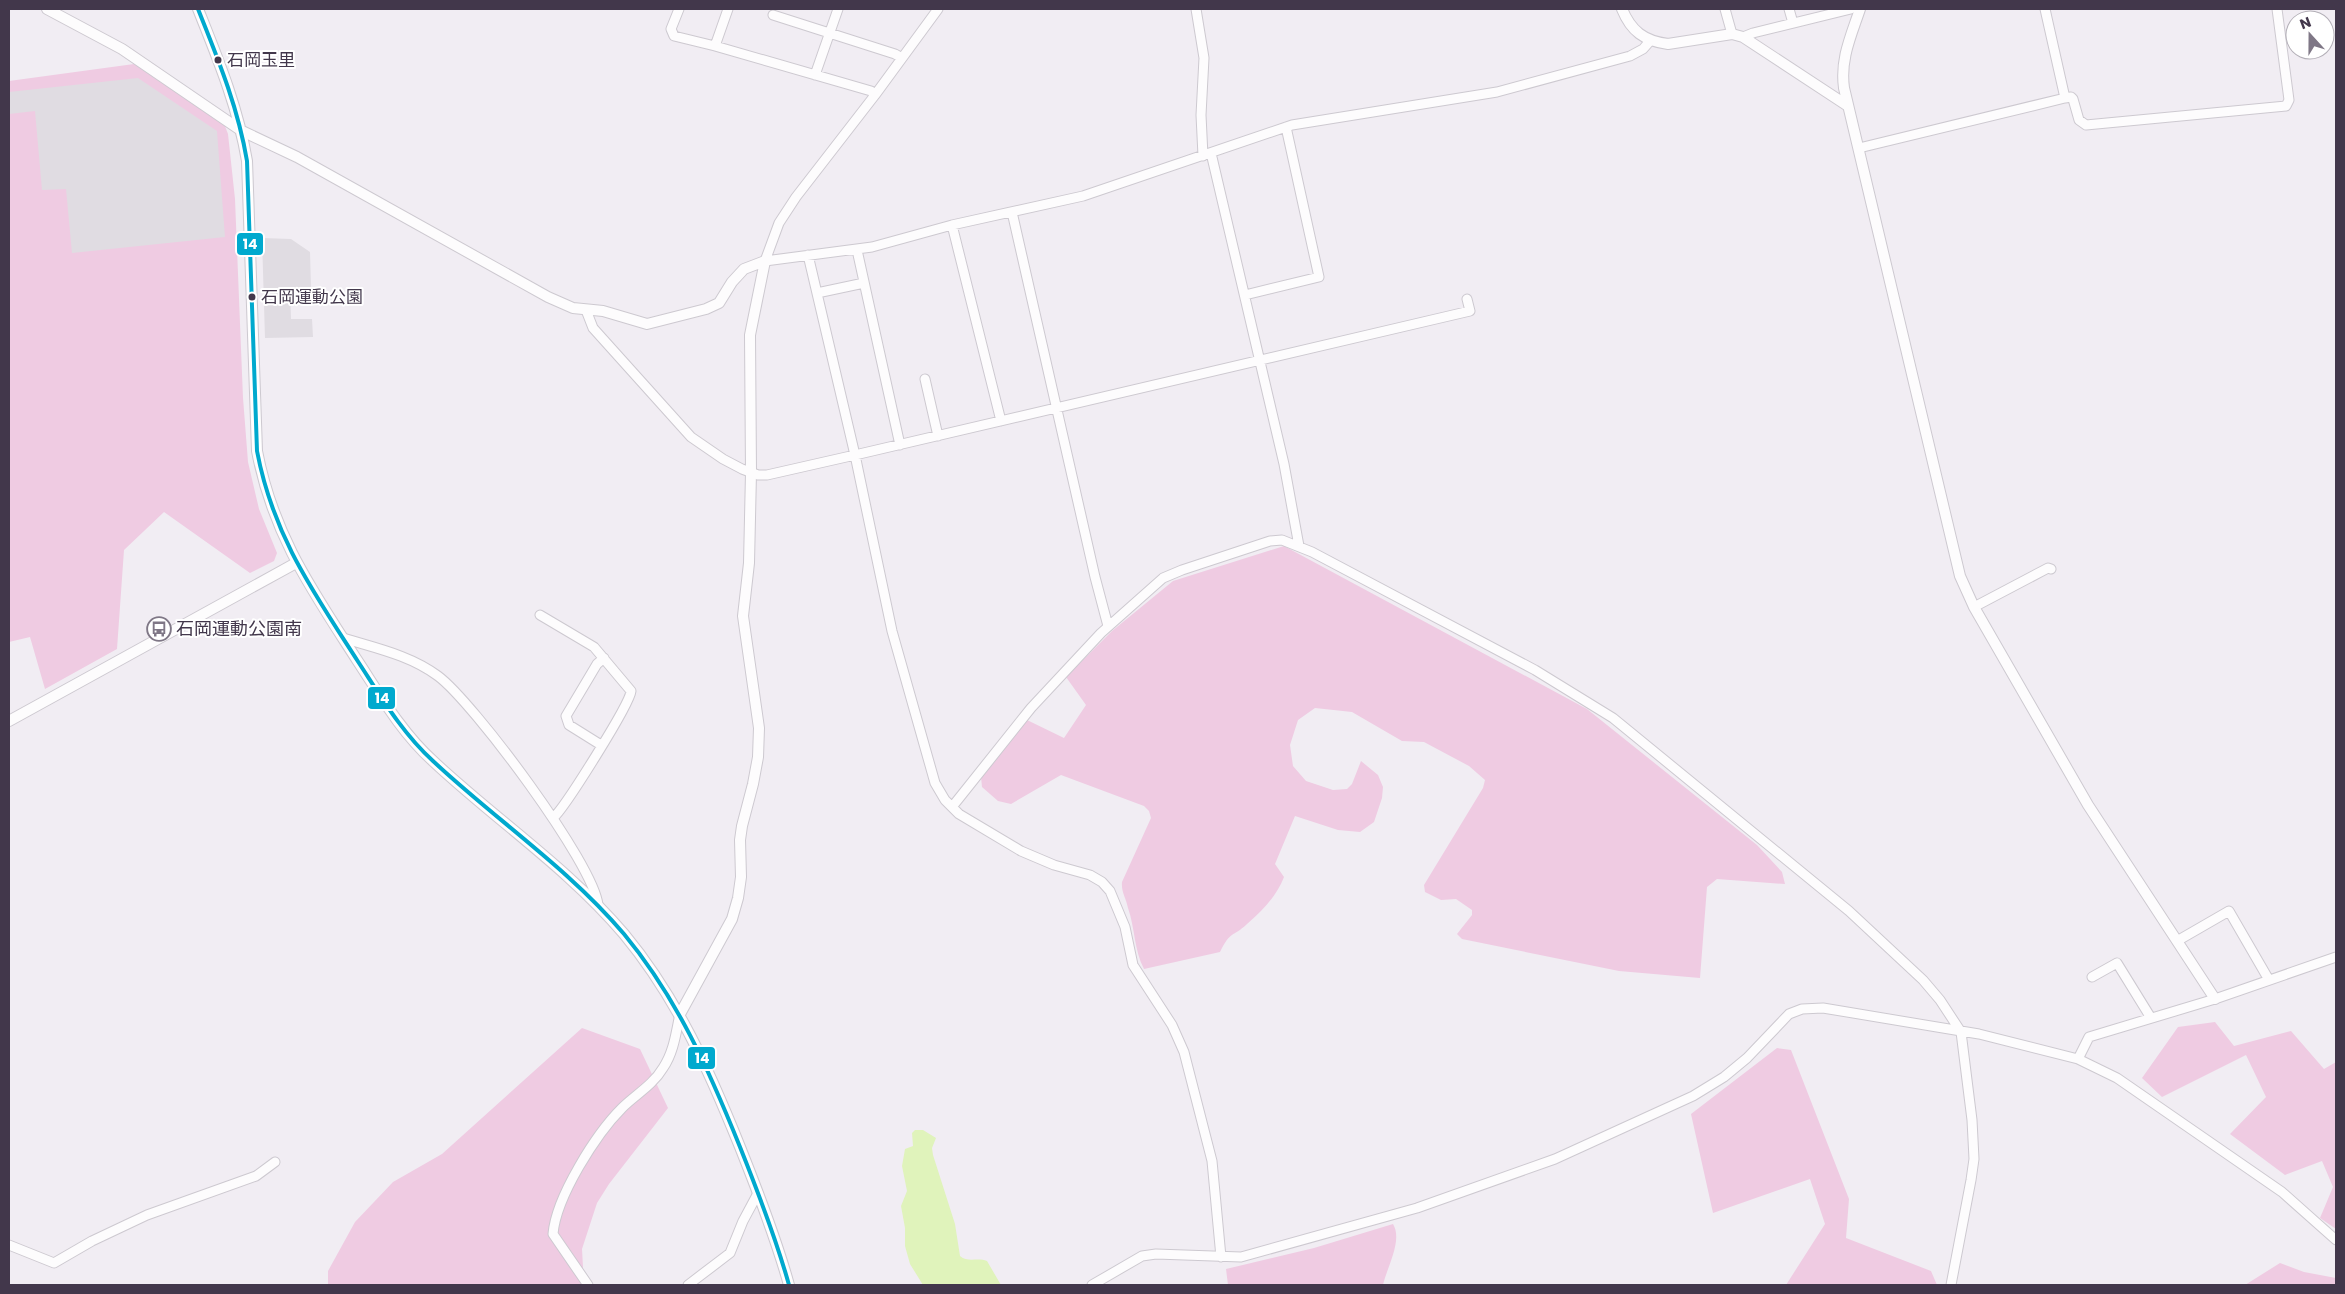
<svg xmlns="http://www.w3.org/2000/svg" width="2345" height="1294" font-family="Poppins,'Noto Sans JP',sans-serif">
<rect width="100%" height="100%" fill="#f1edf3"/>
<path fill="#efcbe2" d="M134 64 225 126 228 134 235 199 243 398 248 462 259 509 277 553 274 561 250 573 164 512 124 550 117 649 45 689 30 637 9 642V81Z
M1284 546 1587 709 1757 845 1782 872 1785 884 1717 879 1707 887 1700 978 1619 971 1462 939 1457 934 1472 915V910L1456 899 1441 900 1425 892 1424 885 1483 788 1485 780 1469 766 1424 742 1402 741 1352 712 1315 708 1298 720 1290 745 1293 766 1306 781 1333 790 1347 789 1352 784 1361 761 1378 775 1383 787 1382 798 1374 822 1360 832 1338 830 1295 816 1275 864 1284 877C1276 897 1263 910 1247 924 1232 938 1231 930 1220 952L1144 969C1134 950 1135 928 1128 908 1126 898 1121 892 1122 882L1151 818 1149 811 1144 806 1061 775 1011 804 998 801 982 787 981 777 1027 720 1064 738 1086 705 1066 677 1112 631 1173 581Z
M2215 1022 2234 1046 2291 1031 2324 1069 2336 1062V1229L2320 1218 2333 1187 2322 1161 2285 1175 2230 1134 2266 1097 2246 1055 2162 1097 2142 1078 2178 1027Z
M582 1028 640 1049 668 1108 609 1184 597 1203 582 1249 584 1285H328V1271L355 1222 393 1182 442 1154Z
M1777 1048 1791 1050 1849 1199 1846 1238 1931 1271 1937 1285H1786L1825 1224 1810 1179 1713 1213 1691 1114Z
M1393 1224C1403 1240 1387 1267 1383 1285H1228L1226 1269 1314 1248Z
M2280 1263 2304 1272 2336 1278V1285H2245Z"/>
<path fill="#e0dce2" d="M138 78 217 131 225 237 72 253 66 189 42 190 35 111 9 114V92Z
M262 238 291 239 310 252 311 288H290L291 319H312L313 337 265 338Z"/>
<path fill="#e0f3bb" d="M915 1130H923L936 1138 932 1148 933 1155 955 1224 960 1256C968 1263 978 1257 987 1261L1001 1285H923L910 1264 905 1246V1228L901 1206 907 1191 902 1166 905 1149 913 1146 912 1133Z"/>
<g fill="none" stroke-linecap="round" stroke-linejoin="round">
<g stroke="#cdc9d0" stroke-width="11">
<path id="minor" d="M679 9 671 29 674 36 715 46
M728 9 715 46 871 91 875 95
M938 9 875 95 796 197 779 223 765 261 872 247 952 225 1083 196 1292 125 1497 92 1630 56 1643 49 1650 41
M1196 9 1204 58 1201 115 1203 156
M1725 9 1732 34
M1789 9 1793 23
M773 15 895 54 902 58
M1743 37 1753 33 1851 9
M815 75 838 9
M2065 98 2071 97 2073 99 2079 120 2086 125 2286 106 2289 100 2277 9
M1859 148 2065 98 2045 9
M1211 153 1284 464 1299 546
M1012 212 1095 577 1108 626
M952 225 1001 421
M857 250 900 445
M808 255 855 455 892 631 935 783 945 800 959 814 1021 851 1054 865 1090 875 1102 882 1110 891 1125 927 1133 965 1172 1025 1184 1052 1212 1161 1221 1257
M817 293 864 283
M1245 295 1319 277 1286 127
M586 310 593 328 691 437 723 459 742 469 758 475H767L855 455 1470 311 1467 299
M925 379 938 436
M1974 607 2048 568 2051 569
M540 615 594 647 631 691C630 704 564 809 553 818
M343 638C375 648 410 655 438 676 473 702 594 864 598 905
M601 745 569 725 566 716 597 664 604 658
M952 807 1031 708 1101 633 1163 578 1182 570 1270 541 1282 540 1312 552 1535 670 1613 718 1849 911 1923 980 1940 1000 1961 1032 1972 1120 1974 1159 1971 1180 1951 1285
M2177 941 2229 911 2269 980
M2092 977 2117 963 2151 1018
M2078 1059 2089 1037 2215 999 2336 957
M9 1245 54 1263 92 1241 147 1215 256 1176 275 1162
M588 1285 553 1234C556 1197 596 1134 622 1108 635 1095 653 1085 663 1068 674 1052 676 1032 680 1014
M688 1285 730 1253 743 1221 758 1193
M1092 1285 1142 1256 1156 1254 1241 1257 1417 1208 1555 1159 1693 1096 1724 1077 1747 1058 1789 1014 1802 1009 1823 1008 1979 1034 2078 1059 2117 1078 2282 1192 2336 1240"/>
</g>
<g stroke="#cdc9d0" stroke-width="12">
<path id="tertiary" d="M47 9 122 49 242 131 297 157 548 297 573 308 603 311 647 324 706 309 719 303 732 282 744 269 765 261 750 335 751 473 749 563 743 616 759 728 758 757 753 784 742 826 740 840 741 877 738 898 732 919 680 1014
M198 9C218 59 238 107 247 161L257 451C273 535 312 590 357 660 380 695 401 732 433 761 496 820 568 868 624 934 677 998 709 1070 740 1147 758 1192 776 1238 789 1285
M1622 9C1631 31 1644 41 1668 44L1732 34 1743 37 1848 106
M1860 9C1851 36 1840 59 1844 88L1960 576 1974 607 2088 805 2215 999
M9 721 296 563"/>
</g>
<use href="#minor" stroke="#fdfcfd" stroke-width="9"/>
<use href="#tertiary" stroke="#fdfcfd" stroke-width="10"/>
<g stroke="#fff" stroke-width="8">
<path id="bus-1" d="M198 9C218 59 238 107 247 161L257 451C273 535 312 590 357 660 380 695 401 732 433 761 496 820 568 868 624 934 677 998 709 1070 740 1147 758 1192 776 1238 789 1285"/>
</g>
<use href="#bus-1" stroke="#00a9ce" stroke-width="4"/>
</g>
<defs>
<g id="bus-ring" transform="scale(1.25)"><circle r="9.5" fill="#fff" stroke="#7f7786" stroke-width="1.5"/><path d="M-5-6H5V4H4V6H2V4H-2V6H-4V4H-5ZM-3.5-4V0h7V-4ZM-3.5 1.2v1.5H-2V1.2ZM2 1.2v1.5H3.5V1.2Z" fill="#7f7786"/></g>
</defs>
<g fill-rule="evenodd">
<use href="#bus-ring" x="159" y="629"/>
</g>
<g fill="#42374b" stroke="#fff" stroke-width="2">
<circle cx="218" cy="60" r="4.5"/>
<circle cx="252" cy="297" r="4.5"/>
</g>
<g text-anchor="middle" stroke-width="4" stroke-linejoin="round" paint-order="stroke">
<g font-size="17" fill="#42374b" stroke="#fff" text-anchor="start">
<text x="227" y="66">石岡玉里</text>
<text x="261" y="303">石岡運動公園</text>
</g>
<g font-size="18" fill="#42374b" stroke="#fff" text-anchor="start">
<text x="176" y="635">石岡運動公園南</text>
</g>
</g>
<g stroke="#fff" stroke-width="2">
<rect x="236" y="232" width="28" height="24" rx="5" fill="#00a9ce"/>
<rect x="367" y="686" width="29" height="24" rx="5" fill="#00a9ce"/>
<rect x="687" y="1046" width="29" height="24" rx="5" fill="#00a9ce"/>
</g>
<g font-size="14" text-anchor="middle" font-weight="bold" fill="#fff">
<text x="250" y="249">14</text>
<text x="382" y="703">14</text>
<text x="702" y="1063">14</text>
</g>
<rect width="2345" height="1294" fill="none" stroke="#42374b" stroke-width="20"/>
<g transform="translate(2310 35) rotate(339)"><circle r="24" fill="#ffffff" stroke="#b3afb7"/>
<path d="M0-4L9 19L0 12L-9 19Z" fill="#7f7786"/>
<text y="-8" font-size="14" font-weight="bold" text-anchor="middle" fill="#42374b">N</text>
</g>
</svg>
